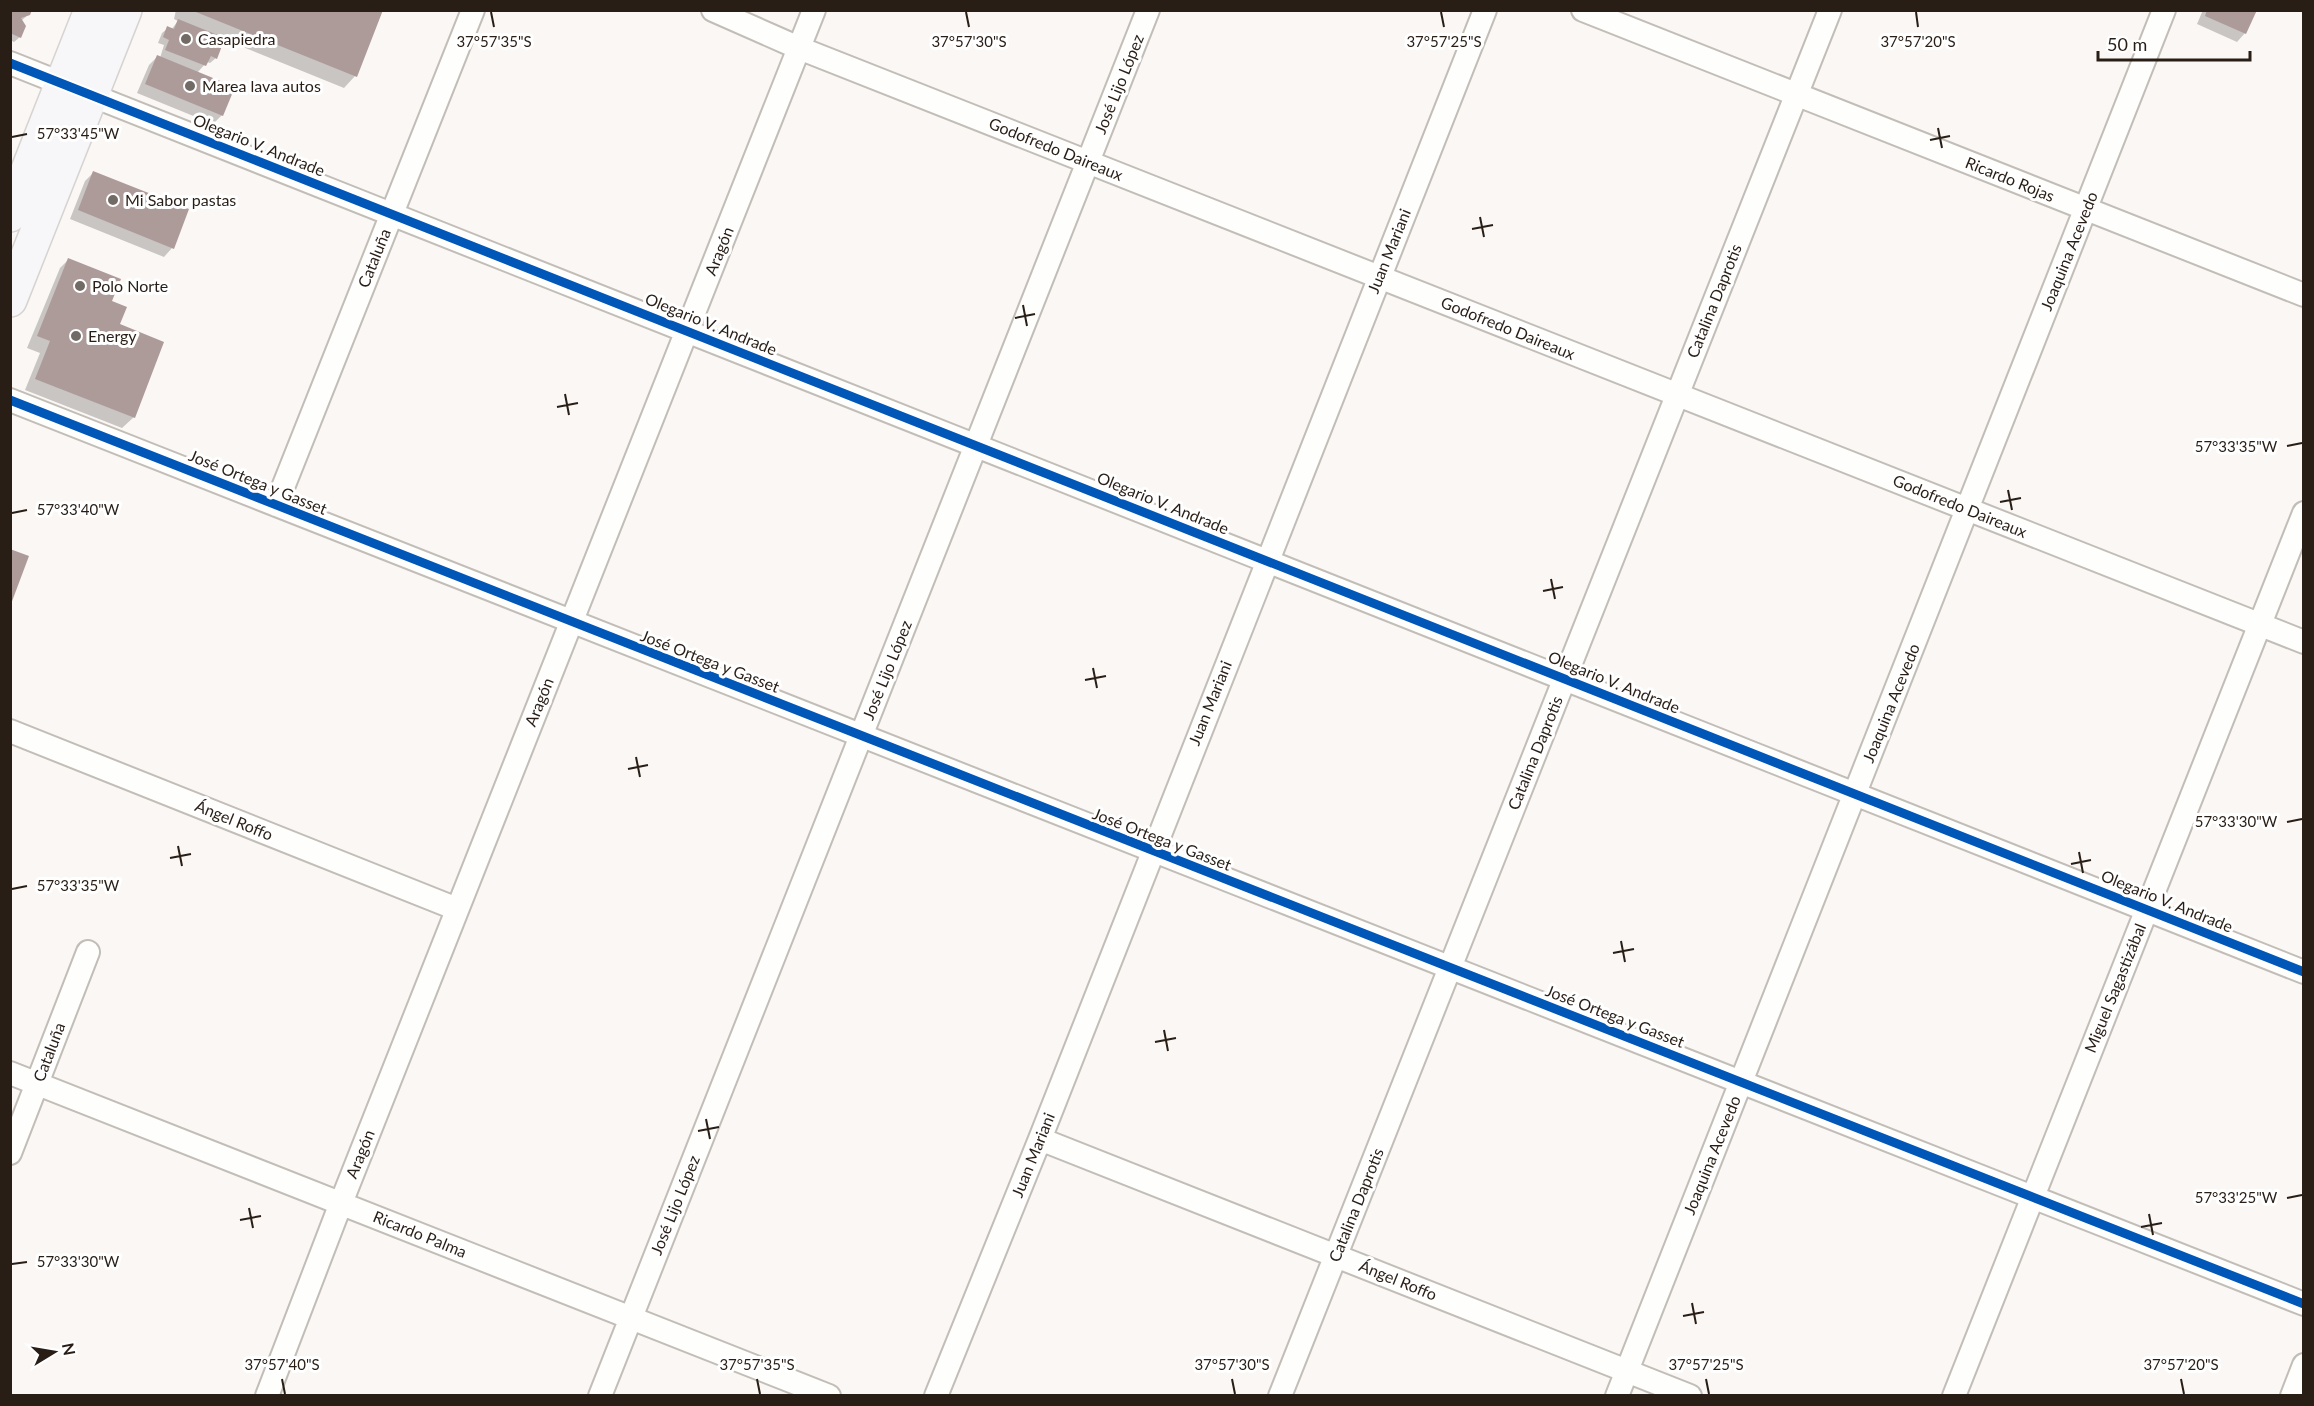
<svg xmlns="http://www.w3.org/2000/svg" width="2314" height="1406" font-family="Lato,sans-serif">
<rect width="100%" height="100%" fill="#faf7f4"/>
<path fill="#0003" d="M10 10 29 14 21 21 20 37 14 42 10 40Z
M176 10H382L355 76 344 88 223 39 216 58 210 63 207 62 197 73 222 115 213 124 137 93 149 65 157 57 160 58 164 45 158 43 162 33 168 28 171 30 178 21 174 19Z
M2203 10H2255L2245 33 2237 42 2197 24Z
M94 172 172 248 164 257 70 219 85 181Z
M68 260 110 301 119 324 134 417 122 428 25 390 40 353 27 348 60 268Z"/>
<path fill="#ad9b9a" d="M10 10H32L30 15 21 18 26 26 21 38 10 33Z
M191 10H383L357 77Z
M2207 10H2257L2246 34 2205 16Z
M178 19 225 38 217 59 211 56 206 66 165 50 169 40 163 37 167 26 174 29Z
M157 55 235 87 223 116 145 84Z
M93 171 189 209 174 249 78 210Z
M68 258 121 279 112 301 127 307 120 324 164 342 135 418 35 379 50 341 37 336Z
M10 549 29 556 11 604H10Z"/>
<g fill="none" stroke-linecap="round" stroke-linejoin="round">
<g stroke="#c2bdb7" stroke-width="26">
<path id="minor" d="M713 10 799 48 2304 642
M1583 10 2304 295
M10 63 2304 972
M10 400 2304 1304
M276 505 473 10
M10 731 457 909
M10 1073 829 1396
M1040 1139 1690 1396
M10 1153 88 952
M267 1396 341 1203 814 10
M600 1396 1148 10
M936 1396 1040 1139 1485 10
M1280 1396 1830 10
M1617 1396 2164 10
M1954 1396 2304 513
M2292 1396 2304 1365"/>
</g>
<g stroke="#d7d3d1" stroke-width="36">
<path id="primary" d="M10 215 91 10
M10 300 125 10"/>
</g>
<use href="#minor" stroke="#fefefd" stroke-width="22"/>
<use href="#primary" stroke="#f7f6f8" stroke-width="33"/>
<g stroke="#fff" stroke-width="13">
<path id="cycleway" d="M10 63 2304 972
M10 400 2304 1304"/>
</g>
<use href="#cycleway" stroke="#0057b8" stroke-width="9"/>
</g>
<path fill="none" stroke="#281e16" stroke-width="2" d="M491 12 494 27M966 12 969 27M1441 12 1444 27M1916 12 1918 27M1938 128 1942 148M12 137 27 134M1930 140 1950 136M1480 217 1484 237M1472 229 1493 225M1023 305 1027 326M1015 318 1035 314M565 394 569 415M557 407 578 403M2287 446 2302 443M2008 490 2012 510M2000 502 2021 498M12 513 27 510M1551 579 1555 599M1543 591 1563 587M1093 668 1097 688M1085 680 1106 676M636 757 640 777M628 769 648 765M2287 822 2302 819M178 846 182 866M2079 852 2083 873M170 858 191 854M2071 864 2091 860M12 889 27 886M1621 941 1625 962M1613 953 1634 949M1164 1030 1168 1051M1155 1042 1176 1038M706 1119 710 1139M698 1131 719 1127M2287 1198 2302 1195M249 1208 253 1228M2149 1214 2153 1235M240 1220 261 1216M2141 1227 2162 1223M12 1264 27 1262M1692 1303 1696 1324M1683 1316 1704 1312M282 1379 285 1394M757 1379 760 1394M1232 1379 1235 1394M1706 1379 1709 1394M2181 1379 2184 1394"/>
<g fill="#726a64" stroke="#fff" stroke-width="2">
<circle cx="186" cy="39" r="6"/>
<circle cx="190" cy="86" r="6"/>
<circle cx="113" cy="200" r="6"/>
<circle cx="80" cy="286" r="6"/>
<circle cx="76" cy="336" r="6"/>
</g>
<g text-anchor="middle" stroke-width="6" stroke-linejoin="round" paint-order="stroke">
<g font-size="16" fill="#281e16" stroke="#fff" text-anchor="start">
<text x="198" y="45">Casapiedra</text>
<text x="202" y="92">Marea lava autos</text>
<text x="125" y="206">Mi Sabor pastas</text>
<text x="92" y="292">Polo Norte</text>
<text x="88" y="342">Energy</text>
</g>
<g font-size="16" fill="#281e16" stroke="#fff">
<text transform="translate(1119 84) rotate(-68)" y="6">José Lijo López</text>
<text transform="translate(259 145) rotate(22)" y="6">Olegario V. Andrade</text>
<text transform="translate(1056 149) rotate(22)" y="6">Godofredo Daireaux</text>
<text transform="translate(2010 179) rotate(22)" y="6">Ricardo Rojas</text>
<text transform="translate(719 251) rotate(-68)" y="6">Aragón</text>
<text transform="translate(1389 251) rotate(-68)" y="6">Juan Mariani</text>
<text transform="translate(2069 251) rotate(-68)" y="6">Joaquina Acevedo</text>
<text transform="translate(374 258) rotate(-68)" y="6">Cataluña</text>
<text transform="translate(1714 301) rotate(-68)" y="6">Catalina Daprotis</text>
<text transform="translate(711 324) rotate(22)" y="6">Olegario V. Andrade</text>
<text transform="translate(1508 328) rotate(22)" y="6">Godofredo Daireaux</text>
<text transform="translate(258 482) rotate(22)" y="6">José Ortega y Gasset</text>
<text transform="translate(1163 503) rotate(22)" y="6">Olegario V. Andrade</text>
<text transform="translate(1960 506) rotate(22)" y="6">Godofredo Daireaux</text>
<text transform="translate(710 661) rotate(21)" y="6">José Ortega y Gasset</text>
<text transform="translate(887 670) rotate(-68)" y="6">José Lijo López</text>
<text transform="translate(1614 682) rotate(22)" y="6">Olegario V. Andrade</text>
<text transform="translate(539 702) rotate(-68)" y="6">Aragón</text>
<text transform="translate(1210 703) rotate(-68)" y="6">Juan Mariani</text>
<text transform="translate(1891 703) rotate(-68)" y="6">Joaquina Acevedo</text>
<text transform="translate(1535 753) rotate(-68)" y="6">Catalina Daprotis</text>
<text transform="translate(234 820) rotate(22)" y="6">Ángel Roffo</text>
<text transform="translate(1162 839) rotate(21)" y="6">José Ortega y Gasset</text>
<text transform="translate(2167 901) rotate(22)" y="6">Olegario V. Andrade</text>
<text transform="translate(2115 988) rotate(-68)" y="6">Miguel Sagastizábal</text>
<text transform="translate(1615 1016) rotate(21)" y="6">José Ortega y Gasset</text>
<text transform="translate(49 1052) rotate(-69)" y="6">Cataluña</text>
<text transform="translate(360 1154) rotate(-68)" y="6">Aragón</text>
<text transform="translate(1033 1155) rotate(-68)" y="6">Juan Mariani</text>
<text transform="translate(1712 1155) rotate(-68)" y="6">Joaquina Acevedo</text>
<text transform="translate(675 1205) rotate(-68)" y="6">José Lijo López</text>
<text transform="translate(1356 1205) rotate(-68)" y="6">Catalina Daprotis</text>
<text transform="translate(420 1234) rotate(22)" y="6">Ricardo Palma</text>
<text transform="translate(1398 1280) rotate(22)" y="6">Ángel Roffo</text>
</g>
</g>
<g font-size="15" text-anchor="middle" fill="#281e16" stroke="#fff" stroke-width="6" stroke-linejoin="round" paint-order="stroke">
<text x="494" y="47">37°57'35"S</text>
<text x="969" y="47">37°57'30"S</text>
<text x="1444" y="47">37°57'25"S</text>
<text x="1918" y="47">37°57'20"S</text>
<text x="78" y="139">57°33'45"W</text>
<text x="2236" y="452">57°33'35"W</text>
<text x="78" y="515">57°33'40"W</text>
<text x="2236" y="827">57°33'30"W</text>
<text x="78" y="891">57°33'35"W</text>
<text x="2236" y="1203">57°33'25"W</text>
<text x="78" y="1267">57°33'30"W</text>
<text x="282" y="1370">37°57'40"S</text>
<text x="757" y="1370">37°57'35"S</text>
<text x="1232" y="1370">37°57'30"S</text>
<text x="1706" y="1370">37°57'25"S</text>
<text x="2181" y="1370">37°57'20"S</text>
</g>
<rect width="2314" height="1406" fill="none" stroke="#281e16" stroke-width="24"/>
<g transform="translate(54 1352) rotate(79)" stroke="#ffffff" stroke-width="4.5" paint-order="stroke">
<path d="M0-4.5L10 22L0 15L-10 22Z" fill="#281e16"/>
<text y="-9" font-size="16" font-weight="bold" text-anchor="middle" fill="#281e16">N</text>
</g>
<path d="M2098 51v9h152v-9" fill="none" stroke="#281e16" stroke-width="3"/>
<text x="2107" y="51" font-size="18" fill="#281e16" stroke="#ffffff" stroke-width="4.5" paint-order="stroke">50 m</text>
</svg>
